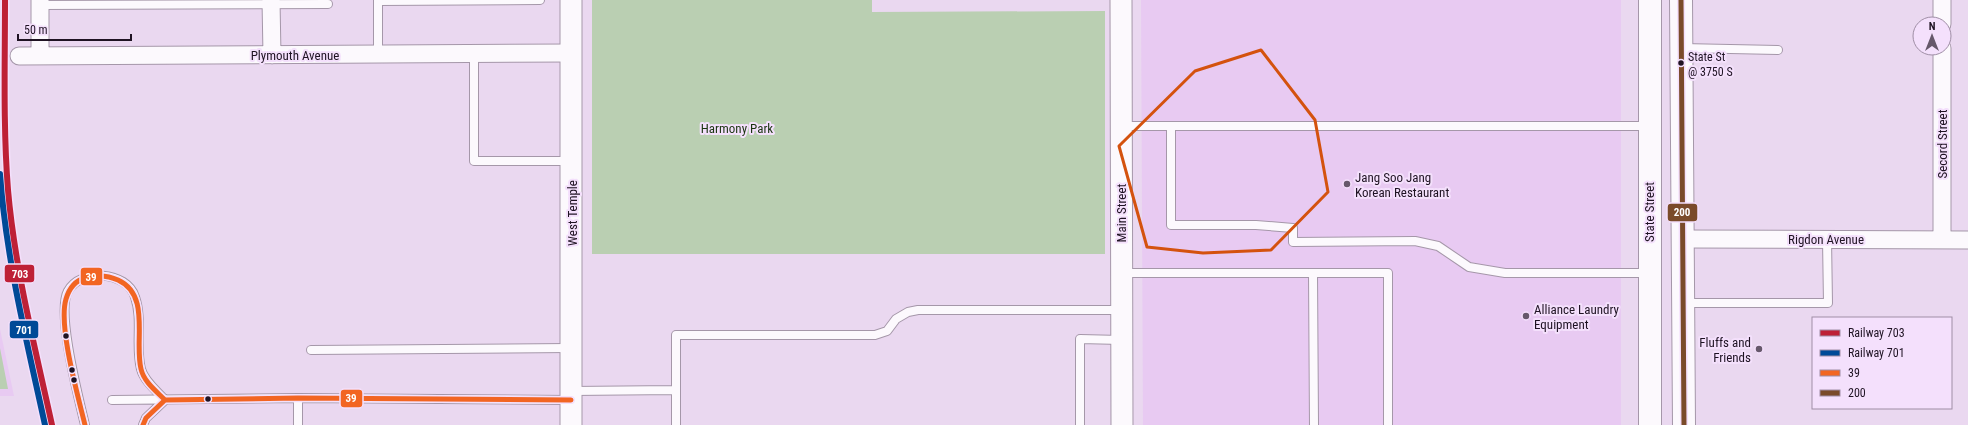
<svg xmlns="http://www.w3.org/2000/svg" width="1968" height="425" font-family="'Roboto Condensed',sans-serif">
<rect width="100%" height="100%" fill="#ead8f0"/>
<path fill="#e8caf2" d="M1141 0H1621V425H1143Z
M0 329 14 396H0Z"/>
<path fill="#bacfb2" d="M592 0H872V12L1105 11V254H592Z
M0 348 8 389H0Z"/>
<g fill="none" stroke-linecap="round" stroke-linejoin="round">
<g stroke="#a597a9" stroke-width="10">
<path id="service" d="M378 0V54
M378 1 540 0
M40 5 328 4
M1682 48 1778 50
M474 54V161H571
M1122 126H1648
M1171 126V225H1256L1293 228V242L1415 241 1438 246 1469 267 1505 273H1649
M1121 273H1388V425
M1313 273 1314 425
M1684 303H1828L1827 239
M311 350 570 348
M571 391 676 390
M298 398V425
M112 400 298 398 571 400
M85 425C79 399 56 312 68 291 80 268 127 271 135 297 143 320 135 346 141 369 144 381 157 391 165 400
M143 425 146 418 165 400
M676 425V335H875L887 331 896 319 908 312 918 310H1121
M1080 425V339L1121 340"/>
</g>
<g stroke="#a597a9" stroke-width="19">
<path id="minor" d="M40 0V56
M271 0 272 55
M1942 24V0
M19 56 571 53
M1684 239 1968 240
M1942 239V48"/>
</g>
<g stroke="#a597a9" stroke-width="23">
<path id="tertiary" d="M571 0V425
M1121 0 1122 425"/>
</g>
<g stroke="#a597a9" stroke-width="24">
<path id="primary" d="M1681 0 1684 425
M1650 425V0"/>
</g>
<use href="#service" stroke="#fcf9fd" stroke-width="8"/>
<use href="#minor" stroke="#fcf9fd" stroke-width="17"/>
<use href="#tertiary" stroke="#fcf9fd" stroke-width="21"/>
<use href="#primary" stroke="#fcf9fd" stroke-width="22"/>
<g stroke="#f4e0fc" stroke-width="8">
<path id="bus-1" d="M85 425C78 396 58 326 66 299 69 289 74 281 85 278 96 275 107 275 118 280 151 295 134 341 141 369 144 382 156 391 165 400
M143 425 146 418 165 400 298 398 571 400"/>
</g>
<g stroke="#f4e0fc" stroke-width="8">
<path id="bus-2" d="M1681 0 1684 425"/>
</g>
<use href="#bus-1" stroke="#f26522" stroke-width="5"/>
<use href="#bus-2" stroke="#7a4b2a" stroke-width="5"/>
<g stroke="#f4e0fc" stroke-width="9">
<path id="rail-1" d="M5 0C5 63 3 127 8 190 15 270 35 347 52 425"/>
</g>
<g stroke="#f4e0fc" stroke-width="9">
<path id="rail-2" d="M0 174C6 259 27 342 45 425"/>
</g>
<use href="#rail-1" stroke="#be2036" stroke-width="6"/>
<use href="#rail-2" stroke="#004a97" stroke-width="6"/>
</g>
<path fill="none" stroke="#d4520e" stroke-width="3" stroke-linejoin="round" d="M1261 50 1315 120 1328 192 1271 250 1203 253 1147 247 1119 146 1195 71Z"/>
<g fill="#1f1323" stroke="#f4e0fc" stroke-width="1.5">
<circle cx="1681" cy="63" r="3.5"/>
<circle cx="66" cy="336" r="3.5"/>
<circle cx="72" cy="370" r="3.5"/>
<circle cx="74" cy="380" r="3.5"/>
<circle cx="208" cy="399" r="3.5"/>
</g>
<g fill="#66586b" stroke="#f4e0fc" stroke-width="1.5">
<circle cx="1347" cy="184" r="4"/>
<circle cx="1526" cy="316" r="4"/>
<circle cx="1759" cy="349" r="4"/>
</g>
<g text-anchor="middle" stroke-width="4" stroke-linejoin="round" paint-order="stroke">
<g font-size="12" fill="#1f1323" stroke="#f4e0fc" text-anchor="start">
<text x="1688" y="61">State St<tspan x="1688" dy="15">@ 3750 S</tspan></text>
</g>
<g font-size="13" fill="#1f1323" stroke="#f4e0fc">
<text x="295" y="60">Plymouth Avenue</text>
<text transform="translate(1942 144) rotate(-90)" y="5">Secord Street</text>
<text transform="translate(1649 212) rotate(-90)" y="5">State Street</text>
<text transform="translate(572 213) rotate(-90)" y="5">West Temple</text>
<text transform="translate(1121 213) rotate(-90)" y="5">Main Street</text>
<text x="1826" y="244">Rigdon Avenue</text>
</g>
<g font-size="13" fill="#1a3410" stroke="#f4e0fc">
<text x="737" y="133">Harmony Park</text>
</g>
<g font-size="13" fill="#1f1323" stroke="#f4e0fc" text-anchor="start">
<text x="1355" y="182">Jang Soo Jang<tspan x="1355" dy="15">Korean Restaurant</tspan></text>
<text x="1534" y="314">Alliance Laundry<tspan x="1534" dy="15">Equipment</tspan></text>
<text x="1751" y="347" text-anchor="end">Fluffs and<tspan x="1751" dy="15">Friends</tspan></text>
</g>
</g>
<g stroke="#f4e0fc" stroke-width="1.5">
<rect x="1667" y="203" width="31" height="19" rx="4" fill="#7a4b2a"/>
<rect x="4" y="264" width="31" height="19" rx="4" fill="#be2036"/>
<rect x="80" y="267" width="23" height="19" rx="4" fill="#f26522"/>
<rect x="9" y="320" width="30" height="19" rx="4" fill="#004a97"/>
<rect x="340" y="389" width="23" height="19" rx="4" fill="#f26522"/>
</g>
<g font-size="11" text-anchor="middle" font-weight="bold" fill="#fff">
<text x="1682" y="216">200</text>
<text x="20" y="278">703</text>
<text x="91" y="281">39</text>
<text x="24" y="334">701</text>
<text x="351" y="402">39</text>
</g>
<rect x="1812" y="317" width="140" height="92" fill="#f4e0fc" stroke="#9f8ea5"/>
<rect x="1820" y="330" width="20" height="6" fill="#be2036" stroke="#9f8ea5"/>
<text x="1848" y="337" font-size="12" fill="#1f1323">Railway 703</text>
<rect x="1820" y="350" width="20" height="6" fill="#004a97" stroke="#9f8ea5"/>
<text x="1848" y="357" font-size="12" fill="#1f1323">Railway 701</text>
<rect x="1820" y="370" width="20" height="6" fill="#f26522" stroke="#9f8ea5"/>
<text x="1848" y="377" font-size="12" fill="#1f1323">39</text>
<rect x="1820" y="390" width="20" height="6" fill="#7a4b2a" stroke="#9f8ea5"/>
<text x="1848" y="397" font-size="12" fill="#1f1323">200</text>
<g transform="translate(1932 36)"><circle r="19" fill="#f4e0fc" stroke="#9f8ea5"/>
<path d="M0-3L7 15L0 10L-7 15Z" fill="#66586b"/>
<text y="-6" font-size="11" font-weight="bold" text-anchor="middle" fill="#1f1323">N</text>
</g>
<path d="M18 34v6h113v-6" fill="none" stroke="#1f1323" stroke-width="2"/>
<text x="24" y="34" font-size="12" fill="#1f1323" stroke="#f4e0fc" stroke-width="3" paint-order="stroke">50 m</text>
</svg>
